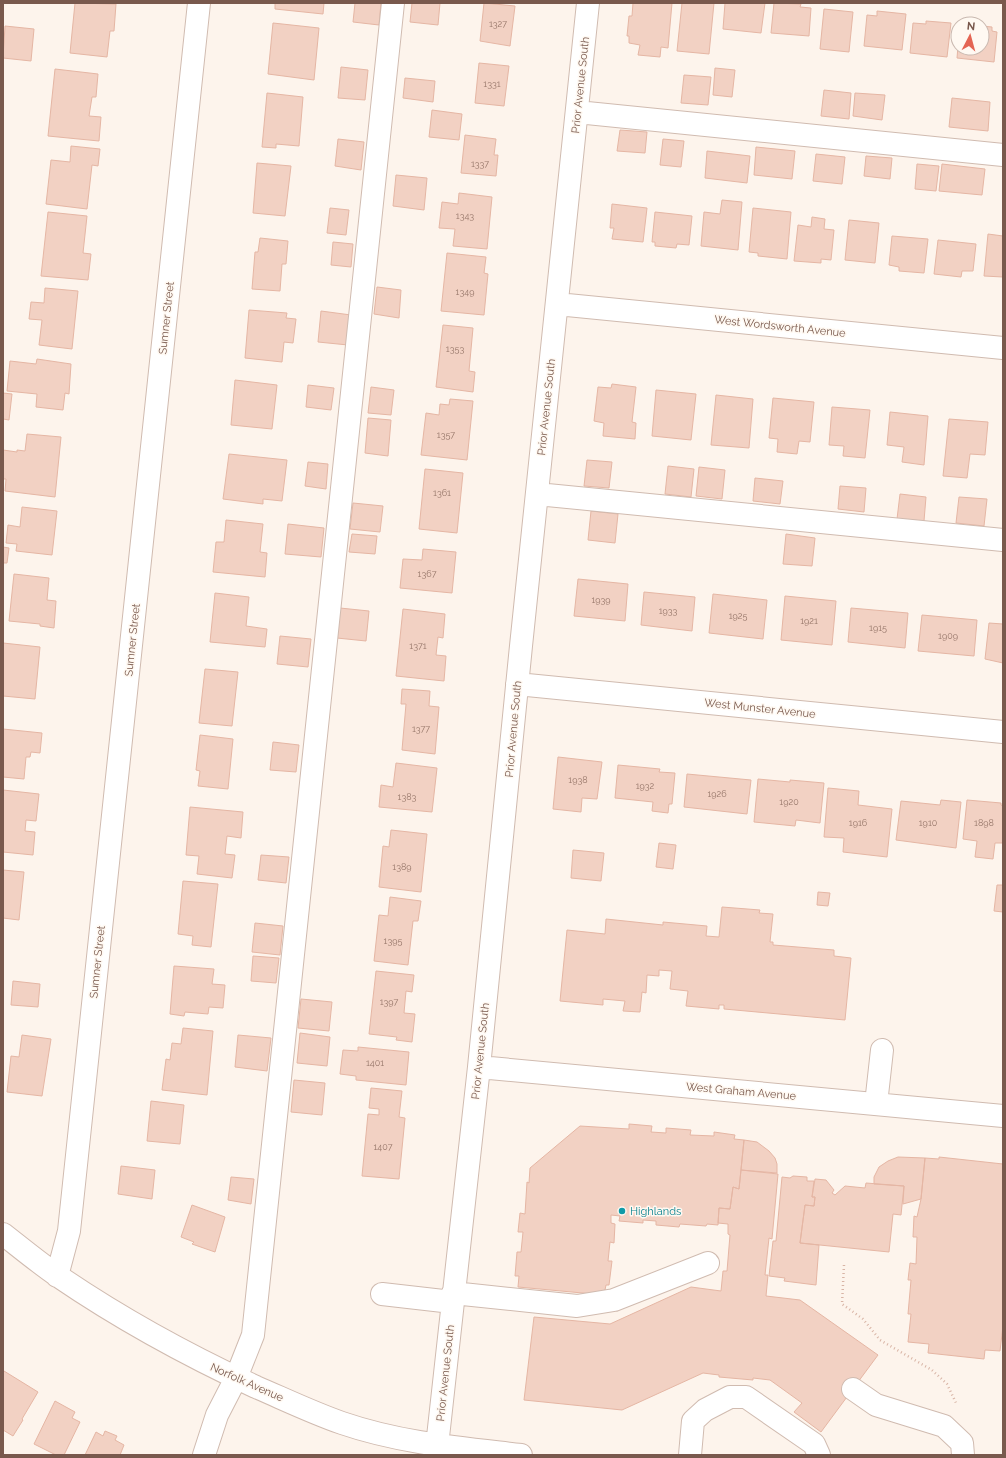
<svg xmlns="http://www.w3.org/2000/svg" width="1006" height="1458" font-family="Raleway,sans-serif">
<rect width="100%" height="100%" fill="#fdf4ec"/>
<path fill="#f2d1c3" stroke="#e5b6a4" d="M75 3 116 4 114 31H110L107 57 70 53Z
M275 3H324L323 14 275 9Z
M355 3H381L379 25 353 22Z
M412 3H440L438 25 410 22Z
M484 3 515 6 510 46 480 41Z
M633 3H672L668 48 661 47 660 57 638 55 640 45 629 43V36H627L629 16H632Z
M682 3H714L709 54 677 51Z
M725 3H765L761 33 723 29Z
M774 3 801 4 800 7 811 8 809 36 771 33Z
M824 9 853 12 849 52 820 49Z
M877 11 906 14 902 50 864 46 867 15 877 16Z
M926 21 951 23 947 57 910 53 913 23 926 24Z
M273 23 319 28 314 80 268 74Z
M5 26 34 29 31 61 3 58Z
M982 26 992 27V31L997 32 994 62 957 58 958 46V48H982Z
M479 63 509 66 504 106 475 103Z
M341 67 368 70 365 100 338 98Z
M715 68 735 70 732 97 713 95Z
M55 69 98 74 96 97H92L89 116 101 117 99 141 48 136Z
M684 75 711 77 708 105 681 103Z
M405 78 435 81 433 102 403 98Z
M824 90 851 93 849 119 821 116Z
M267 93 303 97 299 146 276 144V148L262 147Z
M855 93 885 95 882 120 853 116Z
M952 98 990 102 988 131 949 127Z
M432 110 462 114 459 140 429 137Z
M620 130 647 132 645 153 617 151Z
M465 135 496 139 494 155H498L496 176 461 173Z
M338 139 364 142 361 170 335 166Z
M663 139 684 141 681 167 660 165Z
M71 146 100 149 98 166 92 165 87 209 46 204 51 160 70 162Z
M756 147 795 151 792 179 754 175Z
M707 151 750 156 747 183 705 178Z
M816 154 845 157 842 184 813 181Z
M866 156 892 158 890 179 864 176Z
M257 163 291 166 285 216 253 213Z
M917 164 939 166 936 191 915 189Z
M942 164 985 169 982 195 939 191Z
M396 175 427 178 424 210 393 206Z
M459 193 492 197 487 249 453 246 455 229 439 228 442 202 458 204Z
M722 200 742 202 738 250 701 246 704 212 720 214Z
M612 204 647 208 643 242 612 239 614 228H610Z
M330 208 349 210 346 235 327 233Z
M753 208 791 212 787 259 758 256V253L749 252Z
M48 212 87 216 83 253 91 254 88 280 41 276Z
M655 212 692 216 689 245 677 244 676 248 655 246V242H652Z
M812 217 825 219 824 229 834 230 831 260 821 259V263L794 261 798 225 811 227Z
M849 220 879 223 875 263 845 260Z
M988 234 1003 236V277L984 276Z
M892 236 928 239 924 273 899 271V267L889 265Z
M260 238 288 241 286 264H282L280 291 252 289 255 252H258Z
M938 240 976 244 973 271H962L961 277 934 274Z
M333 242 353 244 351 267 331 265Z
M447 253 486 257 484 273 488 274 484 315 441 311Z
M377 287 401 290 399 318 374 314Z
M45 288 78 291 72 349 39 345 42 320 29 319 31 302 44 303Z
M249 310 287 313 286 318 296 319 293 343 284 342 282 362 245 358Z
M321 311 351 315 348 345 318 342Z
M443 325 473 328 469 371 475 372 473 392 436 387Z
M37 359 71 364 69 394 65 393 63 410 36 407 37 394 7 391 10 361 36 364Z
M235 380 277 385 272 429 231 425Z
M612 384 636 387 632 422 636 423 635 439 603 436 604 423 594 421 598 387 611 388Z
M308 385 334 388 331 410 306 407Z
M371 387 394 390 391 415 368 413Z
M656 390 696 394 691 440 652 436Z
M3 393 12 394 9 420 3 419Z
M716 395 753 399 749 448 711 445Z
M773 398 814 402 810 442 799 441 797 454 777 452 778 439 769 438Z
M450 399 473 401 467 460 421 455 426 413 439 415 440 404 449 405Z
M832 407 870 410 865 458 843 456 844 446 829 445Z
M890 412 928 416 924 465 902 462 904 447 887 445Z
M368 418 391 420 388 456 365 453Z
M949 419 988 422 985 455 970 454 967 478 943 476Z
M27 434 61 437 55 497 5 491 6 479H3V450L17 452V450L25 451Z
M229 454 287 460 282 501 263 499V504L223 499Z
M587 460 612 462 609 488 584 486Z
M308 462 328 464 326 489 305 486Z
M668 466 694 469 691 497 665 494Z
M699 467 725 470 722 499 696 496Z
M425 469 463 473 457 533 419 529Z
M755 478 783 481 780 504 753 501Z
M840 486 866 488 864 512 838 509Z
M900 494 926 497 924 521 897 519Z
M959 497 987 499 984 526 956 523Z
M353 503 383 506 380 532 350 529Z
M22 507 57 511 52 555 16 551 17 544 6 543 8 525 20 527Z
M591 511 618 514 615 543 588 540Z
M226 520 263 524 260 552 267 553 265 577 213 572 216 542H224Z
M288 524 324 528 321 557 285 554Z
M352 534 377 536 375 554 349 552Z
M786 534 815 538 812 566 783 564Z
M3 547 9 548 7 563H3Z
M423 549 456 552 452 593 400 588 403 559 422 560Z
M14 574 49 578 47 600 56 601 54 628 40 626V624L9 621Z
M578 579 628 584 625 621 574 616Z
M644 592 695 597 692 631 641 625Z
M215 593 249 597 246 626 267 629 265 647 210 642Z
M713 594 767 600 763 639 709 633Z
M785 596 836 601 832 645 781 640Z
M340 608 369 611 366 641 337 638Z
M851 608 908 613 905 648 848 642Z
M403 609 445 614 443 638 438 637 436 655 446 656 444 681 396 676Z
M922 615 977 620 974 656 918 651Z
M989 623 1003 624V663L985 659Z
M280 636 311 639 308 667 277 664Z
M3 643 40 647 35 699 3 696Z
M205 669 238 672 232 726 199 723Z
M402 689 430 691 429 706 439 707 435 754 402 750 406 704H401Z
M3 729 42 733 40 753 31 752 30 757H26L24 779 3 777Z
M200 735 233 739 228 789 198 786 200 771 196 770Z
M273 742 299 745 296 772 270 770Z
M558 757 602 762 597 799 582 798 581 812 553 809Z
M396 763 437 768 432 812 379 807 381 785 393 787Z
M618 765 660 769 659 772 675 773 672 804H669L668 813 652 811 653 802 615 798Z
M687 774 751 780 747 814 684 807Z
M758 779 790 782V780L824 783 820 823 796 820 795 826 754 822Z
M828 788 859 791 858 805 892 809 887 857 843 852 844 838 824 837Z
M3 790 39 794 36 821 26 820 25 831 35 832 33 855 3 852Z
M941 800 961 802 956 848 896 840 901 801 940 805Z
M967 800 1001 803V805L1003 806V843H995L993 859 975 857 977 841 963 839Z
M190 807 243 812 241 838 227 836 225 854 235 855 232 878 197 874 199 856 186 855Z
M391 830 427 834 421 892 379 887 383 846 389 847Z
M659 843 676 845 673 869 656 867Z
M573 850 604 853 601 881 571 878Z
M261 855 289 857 286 883 258 880Z
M3 870 24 872 19 920 3 918Z
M183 881 218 884 211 947 192 945 193 936 178 934Z
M997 885H1003V912L994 911Z
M818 892 830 893 828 906 817 905Z
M390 897 421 901 418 921H413L408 965 374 961 379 915 388 916Z
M722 907 760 910 759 913 773 914 770 942H773V945L834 950V956L851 958 845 1020 724 1009V1005H719V1009L686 1006 688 991 670 989 672 971 659 970V976L647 975 646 993 642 992 640 1012 623 1011 625 1001 603 999V1005L560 1001 567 930 605 934 606 919 663 925V922L707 926 706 936 719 937Z
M255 923 283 926 280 955 252 952Z
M253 956 279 958 276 983 251 981Z
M174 966 214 969 212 984 225 985 223 1008 209 1007 208 1014 185 1012 184 1016 170 1014Z
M376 971 414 975 412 992 406 991 404 1013 415 1014 412 1042 396 1040 397 1037 369 1034Z
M13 981 40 984 38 1007 11 1005Z
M301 999 332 1002 329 1031 298 1028Z
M183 1028 213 1031 207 1095 162 1090 166 1059 170 1060 172 1043 181 1044Z
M300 1033 330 1037 327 1066 297 1063Z
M22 1035 51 1039 42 1096 7 1092 11 1056 19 1057Z
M238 1035 271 1038 267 1071 235 1067Z
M358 1047 409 1052 406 1085 356 1080V1076L340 1074 343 1050 358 1051Z
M294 1080 325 1083 322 1115 291 1112Z
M371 1088 402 1091 399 1117 405 1118 399 1179 362 1176 368 1114 379 1115V1109L369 1108Z
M151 1101 184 1105 180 1144 147 1141Z
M629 1124 652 1126 651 1132 666 1133V1128L691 1130 690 1135 714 1136V1132L735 1135 734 1139 744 1140 739 1189 733 1187 730 1209 719 1208 718 1225 707 1224 706 1226 680 1224 679 1227 656 1225V1221L643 1220V1223L619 1221 620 1216 611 1215V1223L615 1224 614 1243 610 1242 608 1261H612L609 1285H606L604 1295 518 1287 519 1276H515L517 1252H521L523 1232H518L520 1213 525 1214 527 1182 529 1183 530 1168 580 1126 629 1129Z
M744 1140 757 1142 769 1151 775 1158 777 1164V1173L741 1170Z
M898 1157 925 1158 921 1199 903 1204 904 1186 874 1184V1177L879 1167 888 1161Z
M939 1157 1003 1164V1326L1000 1351 985 1350 984 1359 928 1353 929 1344 908 1342 911 1314H908L911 1280H908L910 1263 916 1264 917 1237H913L914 1216 917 1217 921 1199 925 1158 939 1159Z
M121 1166 155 1170 152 1199 118 1194Z
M741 1170 778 1174 772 1239 769 1238 765 1275H768L766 1296 800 1300 878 1355 821 1432 794 1412 802 1403 770 1380 753 1378V1380L719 1377V1375L703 1373 622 1410 524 1400 534 1317 610 1324 691 1287 721 1291 723 1271H727L730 1235 728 1234V1224L718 1223 719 1208 730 1209 733 1187 739 1189Z
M793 1176 807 1177V1181H814L812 1197H815L814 1206 805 1205 800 1243 819 1245 816 1285 784 1281 785 1278 769 1276 773 1241H776L782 1177 790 1178Z
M231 1177 254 1179 251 1204 228 1200Z
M815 1179 826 1180 834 1190 832 1193 835 1195 845 1186 865 1188 866 1183 904 1186 901 1215 893 1214 889 1252 800 1243 805 1205 814 1206 815 1197H812Z
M192 1205 225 1217 215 1252 192 1244 194 1242 181 1237Z
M4 1371 38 1392 22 1419 23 1420 13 1436 3 1430V1373Z
M55 1401 75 1412 72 1418 80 1422 64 1455H56L34 1444Z
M105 1431 117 1436 115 1440 124 1445 120 1455H85L96 1432 103 1436Z"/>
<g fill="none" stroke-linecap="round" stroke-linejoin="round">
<g stroke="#d0bbb0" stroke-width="24">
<path id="minor" d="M577 112 1003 155
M557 304 1003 348
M537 494 1003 540
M517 684 1003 732
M479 1067 1003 1116
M876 1104 882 1050
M3 1234C21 1248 39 1263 58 1276 121 1319 187 1355 256 1387 284 1399 313 1413 342 1423 400 1443 461 1448 521 1455
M57 1276 69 1231 199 3
M453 1293 577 1306 614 1300 708 1263
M382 1294 452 1302
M853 1389 876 1405 944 1426 962 1443 963 1455
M204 1455 217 1415 236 1378 253 1335 393 3
M436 1455 479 1067 521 646 588 3
M690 1455 693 1421 705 1410 730 1397H746L814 1444 819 1455"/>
</g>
<path stroke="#d8b4a5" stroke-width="2.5" stroke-dasharray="1 3" stroke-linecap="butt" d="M844 1265 842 1304 863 1319 880 1340 932 1370 947 1384 957 1405"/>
<use href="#minor" stroke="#fff" stroke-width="22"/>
</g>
<circle fill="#0f9aa8" stroke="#fff9f2" stroke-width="1.5" cx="622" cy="1211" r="4"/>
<g text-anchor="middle" stroke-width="3" stroke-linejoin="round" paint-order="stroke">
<g font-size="9" fill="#97776a">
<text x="498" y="27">1327</text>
<text x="492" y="87">1331</text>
<text x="480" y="167">1337</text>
<text x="465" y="219">1343</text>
<text x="465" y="295">1349</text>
<text x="455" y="352">1353</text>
<text x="446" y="438">1357</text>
<text x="442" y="496">1361</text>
<text x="427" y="577">1367</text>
<text x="601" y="603">1939</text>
<text x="668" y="614">1933</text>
<text x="738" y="619">1925</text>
<text x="809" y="624">1921</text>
<text x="878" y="631">1915</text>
<text x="948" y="639">1909</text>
<text x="418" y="649">1371</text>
<text x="421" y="732">1377</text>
<text x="578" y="783">1938</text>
<text x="645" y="789">1932</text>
<text x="717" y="797">1926</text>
<text x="407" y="800">1383</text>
<text x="789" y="805">1920</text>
<text x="858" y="826">1916</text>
<text x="928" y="826">1910</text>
<text x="984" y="826">1898</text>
<text x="402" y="870">1389</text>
<text x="393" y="944">1395</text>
<text x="389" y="1005">1397</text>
<text x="375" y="1066">1401</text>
<text x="383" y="1150">1407</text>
</g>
<g font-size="11" fill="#79594d" stroke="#fff9f2">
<text transform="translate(580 85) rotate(-84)" y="4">Prior Avenue South</text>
<text transform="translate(166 318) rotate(-84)" y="4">Sumner Street</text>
<text transform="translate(780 326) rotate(6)" y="4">West Wordsworth Avenue</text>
<text transform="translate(546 407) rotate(-84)" y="4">Prior Avenue South</text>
<text transform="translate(132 640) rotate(-84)" y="4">Sumner Street</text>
<text transform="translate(760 708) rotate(6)" y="4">West Munster Avenue</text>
<text transform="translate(513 729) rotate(-85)" y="4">Prior Avenue South</text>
<text transform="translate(97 962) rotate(-84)" y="4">Sumner Street</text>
<text transform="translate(480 1051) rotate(-84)" y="4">Prior Avenue South</text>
<text transform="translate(741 1091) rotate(5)" y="4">West Graham Avenue</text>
<text transform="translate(445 1373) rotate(-84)" y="4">Prior Avenue South</text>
<text transform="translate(247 1382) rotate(24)" y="4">Norfolk Avenue</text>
</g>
<g font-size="11" fill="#0d838f" stroke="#fff9f2" text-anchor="start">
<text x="630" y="1215">Highlands</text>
</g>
</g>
<rect width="1006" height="1458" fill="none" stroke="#79594d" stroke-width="8"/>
<g transform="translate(970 36) rotate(6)"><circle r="19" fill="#fff9f2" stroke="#c9b9b0"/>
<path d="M0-3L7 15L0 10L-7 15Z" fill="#e46553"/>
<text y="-6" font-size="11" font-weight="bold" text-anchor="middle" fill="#79594d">N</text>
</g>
</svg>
